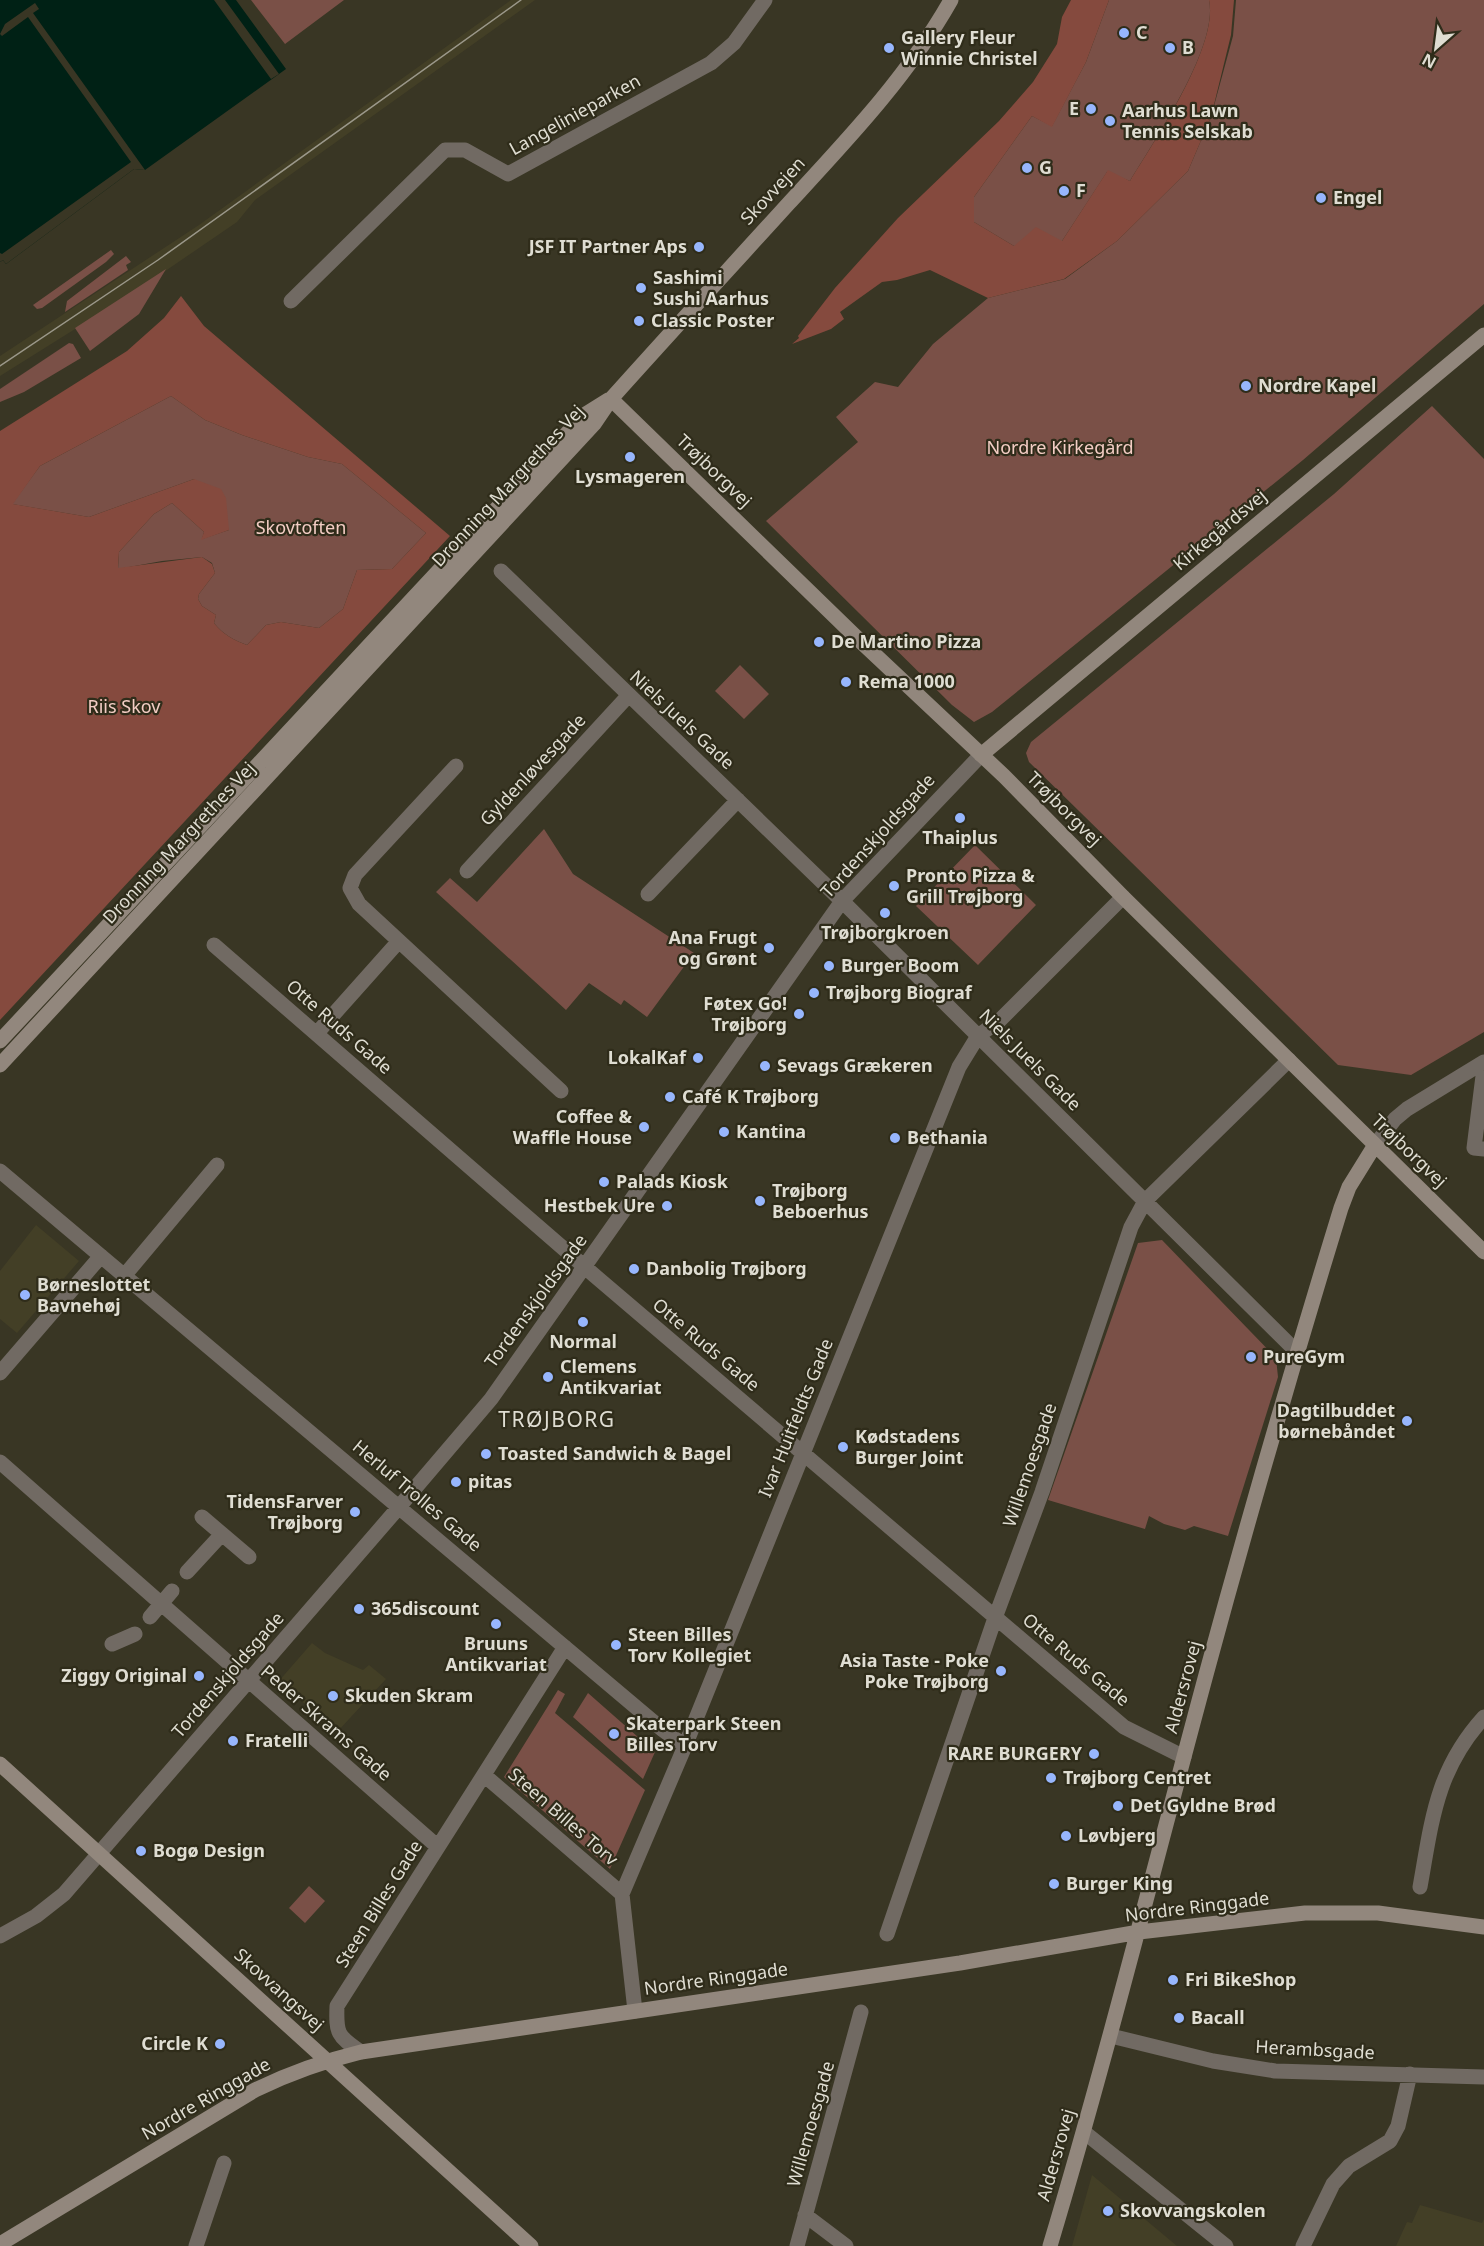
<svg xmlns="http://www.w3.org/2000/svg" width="1484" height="2246" font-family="'Noto Sans',sans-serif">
<rect width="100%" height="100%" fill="#393624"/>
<path fill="#433f26" d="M511 0H535L255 200 237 222 139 289 0 376V356L199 225Z
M36 1225 79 1261 17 1333 0 1319V1271Z
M312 1643 325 1653 363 1670 369 1665 386 1679 338 1731 278 1682Z
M1092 2175 1177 2246H1072Z
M1420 2205 1482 2223 1484 2219V2246H1396L1407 2222 1412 2223Z"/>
<path fill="#7a5047" d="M251 0H344L285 44Z
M1109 0H1209C1219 46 1154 141 1130 181L1107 172 1062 241 1014 246 974 222V197L1032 116 1052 126 1086 62Z
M1236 0H1484V304L1303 460 992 712 974 722 952 705 766 521 858 442 836 417 875 382 898 387 933 344 988 298 1065 279 1117 241 1188 171 1211 117 1233 36Z
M111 250 114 254 106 262 42 308 37 309 33 305Z
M126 256 131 262 126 265 128 270 65 312 67 301Z
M166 269 139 314 90 351 75 328Z
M69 343 73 344 81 358 24 392 0 402V389Z
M171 396 205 420 242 435 308 457 342 464 426 533 392 569 357 570 343 609 319 628 281 622 266 625 247 645C233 640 223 634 214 623L216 615 202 606 198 599 199 594 215 573 212 563 202 557 162 561 118 569 119 552 154 514 172 503 204 532 202 539 229 530 194 479 89 517 12 504 40 466Z
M1432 406 1484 459V1032L1411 1075 1338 1065 1029 762 1026 753 1031 742 1334 494Z
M740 665 769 694 744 719 715 691Z
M544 829 573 874 694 953 647 1017 624 1000 621 1005 589 983 566 1010 436 892 450 878 477 902Z
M975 845 1036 905 978 965 916 906Z
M1162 1240 1276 1358 1278 1377 1228 1536 1194 1526 1185 1530 1164 1524 1149 1516 1145 1529 1048 1500 1138 1243Z
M558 1690 565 1694 555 1713 645 1790 610 1869 504 1777Z
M588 1693 655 1752 643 1779 573 1717Z
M309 1886 325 1901 305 1923 289 1908Z"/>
<path fill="#854a3e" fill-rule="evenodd" d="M1071 0H1109L1086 62 1052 127 1032 116 974 197V222L1014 246 1036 227 1062 241 1108 170 1130 181C1155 140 1219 46 1209 0H1234L1231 35 1211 117 1188 171 1117 241 1064 279 988 298 930 270 897 280 882 282 840 312 844 319 831 329 792 344 799 338 798 336 835 288 898 218 999 121 1033 82 1057 44 1062 17Z
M181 296 204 326 450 536 0 1020V431L127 351 164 318ZM171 396 205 420 242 435 308 457 342 464 426 533 392 569 357 570 343 609 319 628 281 622 266 625 247 645C233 640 223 634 214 623L216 615 202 606 198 599 199 594 215 573 212 564 202 557 118 568 119 552 154 514 172 503 204 532 201 540 229 530 226 498 221 489 194 479 89 517 13 504 40 466Z"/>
<path fill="#002115" d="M0 0H236L286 69 145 170 134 169 6 264 3 260 0 262Z"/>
<path fill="#393624" d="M214 0H225L279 74 271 79Z
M35 3 39 9 33 13 145 170 134 169 6 264 3 260 0 262V253L2 254 131 162 28 17 2 36 0 34 5 24Z"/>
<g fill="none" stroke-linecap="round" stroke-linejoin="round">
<path stroke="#716a63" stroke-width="15" d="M291 301 445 150H465L508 174 711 63 734 43 765 0
M501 571 842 901 1297 1352
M456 766 355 875 350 888 359 904 561 1091
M467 871 628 696
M648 894 738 800
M214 945 594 1275 1124 1727 1184 1757
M317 1033 399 941
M1484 1068 1474 1148 1484 1149
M1375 1145 1395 1119 1407 1109 1484 1062
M0 1171 663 1730 685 1746
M124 1276 217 1165
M0 1373 101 1256
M0 1462 438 1847
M202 1517 249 1557
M187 1572 222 1534
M150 1617 172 1591
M112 1644 135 1634
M484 1775 622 1894
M1420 1887C1432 1820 1436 1770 1484 1717
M887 1934 995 1618 1042 1492 1131 1227 1145 1201 1289 1060
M0 1936 36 1916 64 1894 399 1507 491 1399 842 901 981 755
M635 2011 622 1894 685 1746 959 1067 978 1036 1000 1020 1123 897
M1111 2036 1213 2061 1275 2071 1484 2077
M361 2052C337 2036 336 2033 337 2006L565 1647
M1084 2132 1226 2246
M805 2215 846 2246
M196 2246 224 2163
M797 2246 861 2012
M1303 2246 1333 2184 1349 2166 1390 2141 1398 2126 1410 2074"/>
<path stroke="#92877d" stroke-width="15" d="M611 399 856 637 1004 776 1123 897 1484 1252
M981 755 1484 335
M0 1041 584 415 608 400
M0 1065 594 424 611 399C670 333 730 268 789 203 848 139 908 76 951 0
M0 1764 531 2246
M0 2244 255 2090C290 2073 324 2061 361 2052L960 1963 1139 1932 1305 1913H1378L1484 1927
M1050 2246C1107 2056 1155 1863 1207 1671 1249 1516 1294 1361 1341 1208L1349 1187 1375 1145"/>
<path stroke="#9b988a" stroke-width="1.5" d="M0 366 158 260 521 0"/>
</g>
<g fill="#97b6fd" stroke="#2f2c1a" stroke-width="2">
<circle cx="1124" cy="33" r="6"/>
<circle cx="889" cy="48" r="6"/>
<circle cx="1170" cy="48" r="6"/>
<circle cx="1091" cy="109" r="6"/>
<circle cx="1110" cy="121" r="6"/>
<circle cx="1027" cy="168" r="6"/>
<circle cx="1064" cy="191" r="6"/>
<circle cx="1321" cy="198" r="6"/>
<circle cx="699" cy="247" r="6"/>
<circle cx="641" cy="288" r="6"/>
<circle cx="639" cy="321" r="6"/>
<circle cx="1246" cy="386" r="6"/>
<circle cx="630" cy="457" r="6"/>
<circle cx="819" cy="642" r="6"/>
<circle cx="846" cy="682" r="6"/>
<circle cx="960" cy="818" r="6"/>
<circle cx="894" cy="886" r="6"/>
<circle cx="885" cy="913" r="6"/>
<circle cx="769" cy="948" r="6"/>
<circle cx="829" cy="966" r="6"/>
<circle cx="814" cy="993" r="6"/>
<circle cx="799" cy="1014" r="6"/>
<circle cx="698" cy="1058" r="6"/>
<circle cx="765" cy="1066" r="6"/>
<circle cx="670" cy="1097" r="6"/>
<circle cx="644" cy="1127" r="6"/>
<circle cx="724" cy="1132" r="6"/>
<circle cx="895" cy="1138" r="6"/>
<circle cx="604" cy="1182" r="6"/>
<circle cx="760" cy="1201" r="6"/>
<circle cx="667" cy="1206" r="6"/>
<circle cx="634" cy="1269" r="6"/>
<circle cx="25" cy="1295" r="6"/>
<circle cx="583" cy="1322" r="6"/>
<circle cx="1251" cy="1357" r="6"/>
<circle cx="548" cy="1377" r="6"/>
<circle cx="1407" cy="1421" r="6"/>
<circle cx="843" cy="1447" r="6"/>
<circle cx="486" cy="1454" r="6"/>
<circle cx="456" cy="1482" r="6"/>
<circle cx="355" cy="1512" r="6"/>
<circle cx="359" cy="1609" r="6"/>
<circle cx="496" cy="1624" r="6"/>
<circle cx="616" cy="1645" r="6"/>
<circle cx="1001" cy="1671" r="6"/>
<circle cx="199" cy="1676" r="6"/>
<circle cx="333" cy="1696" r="6"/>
<circle cx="614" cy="1734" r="6"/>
<circle cx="233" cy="1741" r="6"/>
<circle cx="1094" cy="1754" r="6"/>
<circle cx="1051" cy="1778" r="6"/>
<circle cx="1118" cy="1806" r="6"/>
<circle cx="1066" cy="1836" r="6"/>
<circle cx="141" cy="1851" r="6"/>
<circle cx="1054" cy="1884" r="6"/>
<circle cx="1173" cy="1980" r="6"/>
<circle cx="1179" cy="2018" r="6"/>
<circle cx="220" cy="2044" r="6"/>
<circle cx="1108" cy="2211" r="6"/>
</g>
<g text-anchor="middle" stroke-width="4.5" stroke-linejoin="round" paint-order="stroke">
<g font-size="18" font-weight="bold" fill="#dfddd2" stroke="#2f2c1a" text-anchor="start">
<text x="1136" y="39">C</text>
<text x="901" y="44">Gallery Fleur<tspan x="901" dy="21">Winnie Christel</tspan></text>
<text x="1182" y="54">B</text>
<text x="1079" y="115" text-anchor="end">E</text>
<text x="1122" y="117">Aarhus Lawn<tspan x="1122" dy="21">Tennis Selskab</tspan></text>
<text x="1039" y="174">G</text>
<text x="1076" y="197">F</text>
<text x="1333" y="204">Engel</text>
<text x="687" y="253" text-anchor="end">JSF IT Partner Aps</text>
<text x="653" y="284">Sashimi<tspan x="653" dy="21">Sushi Aarhus</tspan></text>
<text x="651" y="327">Classic Poster</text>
<text x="1258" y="392">Nordre Kapel</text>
<text x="630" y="483" text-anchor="middle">Lysmageren</text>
<text x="831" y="648">De Martino Pizza</text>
<text x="858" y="688">Rema 1000</text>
<text x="960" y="844" text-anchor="middle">Thaiplus</text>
<text x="906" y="882">Pronto Pizza &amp;<tspan x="906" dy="21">Grill Trøjborg</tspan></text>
<text x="885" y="939" text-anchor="middle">Trøjborgkroen</text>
<text x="757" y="944" text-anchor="end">Ana Frugt<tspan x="757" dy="21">og Grønt</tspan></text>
<text x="841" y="972">Burger Boom</text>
<text x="826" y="999">Trøjborg Biograf</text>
<text x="787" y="1010" text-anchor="end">Føtex Go!<tspan x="787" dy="21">Trøjborg</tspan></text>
<text x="686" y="1064" text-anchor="end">LokalKaf</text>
<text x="777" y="1072">Sevags Grækeren</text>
<text x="682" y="1103">Café K Trøjborg</text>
<text x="632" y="1123" text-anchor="end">Coffee &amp;<tspan x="632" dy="21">Waffle House</tspan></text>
<text x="736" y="1138">Kantina</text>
<text x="907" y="1144">Bethania</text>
<text x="616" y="1188">Palads Kiosk</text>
<text x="772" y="1197">Trøjborg<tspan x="772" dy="21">Beboerhus</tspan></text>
<text x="655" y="1212" text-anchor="end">Hestbek Ure</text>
<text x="646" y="1275">Danbolig Trøjborg</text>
<text x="37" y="1291">Børneslottet<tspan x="37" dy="21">Bavnehøj</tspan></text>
<text x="583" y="1348" text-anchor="middle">Normal</text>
<text x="1263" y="1363">PureGym</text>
<text x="560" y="1373">Clemens<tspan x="560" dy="21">Antikvariat</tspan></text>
<text x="1395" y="1417" text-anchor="end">Dagtilbuddet<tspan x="1395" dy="21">børnebåndet</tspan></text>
<text x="855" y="1443">Kødstadens<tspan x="855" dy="21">Burger Joint</tspan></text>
<text x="498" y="1460">Toasted Sandwich &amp; Bagel</text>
<text x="468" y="1488">pitas</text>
<text x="343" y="1508" text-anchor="end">TidensFarver<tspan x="343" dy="21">Trøjborg</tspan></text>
<text x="371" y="1615">365discount</text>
<text x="628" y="1641">Steen Billes<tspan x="628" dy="21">Torv Kollegiet</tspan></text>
<text x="496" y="1650" text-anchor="middle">Bruuns<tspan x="496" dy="21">Antikvariat</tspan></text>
<text x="989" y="1667" text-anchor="end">Asia Taste - Poke<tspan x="989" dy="21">Poke Trøjborg</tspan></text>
<text x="187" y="1682" text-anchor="end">Ziggy Original</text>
<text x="345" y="1702">Skuden Skram</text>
<text x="626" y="1730">Skaterpark Steen<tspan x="626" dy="21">Billes Torv</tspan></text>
<text x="245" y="1747">Fratelli</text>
<text x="1082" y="1760" text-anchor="end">RARE BURGERY</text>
<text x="1063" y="1784">Trøjborg Centret</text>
<text x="1130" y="1812">Det Gyldne Brød</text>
<text x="1078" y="1842">Løvbjerg</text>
<text x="153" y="1857">Bogø Design</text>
<text x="1066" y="1890">Burger King</text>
<text x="1185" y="1986">Fri BikeShop</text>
<text x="1191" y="2024">Bacall</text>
<text x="208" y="2050" text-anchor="end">Circle K</text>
<text x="1120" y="2217">Skovvangskolen</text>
</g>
<g font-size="18" fill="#dfddd2" stroke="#2f2c1a">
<text transform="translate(575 115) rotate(-29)" y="6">Langelinieparken</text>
<text transform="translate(773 191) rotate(-47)" y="6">Skovvejen</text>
<text transform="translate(714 471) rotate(44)" y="6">Trøjborgvej</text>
<text transform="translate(508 486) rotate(-47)" y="6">Dronning Margrethes Vej</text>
<text transform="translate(1220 530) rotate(-40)" y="6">Kirkegårdsvej</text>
<text transform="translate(682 720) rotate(43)" y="6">Niels Juels Gade</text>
<text transform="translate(533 770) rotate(-47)" y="6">Gyldenløvesgade</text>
<text transform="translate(1064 809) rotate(45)" y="6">Trøjborgvej</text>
<text transform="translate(878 836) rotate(-48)" y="6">Tordenskjoldsgade</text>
<text transform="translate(179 843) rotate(-47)" y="6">Dronning Margrethes Vej</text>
<text transform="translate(339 1027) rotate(41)" y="6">Otte Ruds Gade</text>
<text transform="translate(1030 1060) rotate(45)" y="6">Niels Juels Gade</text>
<text transform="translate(1409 1151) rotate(44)" y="6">Trøjborgvej</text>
<text transform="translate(536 1301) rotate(-54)" y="6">Tordenskjoldsgade</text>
<text transform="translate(706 1345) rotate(40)" y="6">Otte Ruds Gade</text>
<text transform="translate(796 1418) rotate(-68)" y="6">Ivar Huitfeldts Gade</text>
<text transform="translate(1030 1465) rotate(-71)" y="6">Willemoesgade</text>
<text transform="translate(417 1496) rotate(40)" y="6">Herluf Trolles Gade</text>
<text transform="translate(1076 1660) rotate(40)" y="6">Otte Ruds Gade</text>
<text transform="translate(228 1675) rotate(-49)" y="6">Tordenskjoldsgade</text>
<text transform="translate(1183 1687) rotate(-75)" y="6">Aldersrovej</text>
<text transform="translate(326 1723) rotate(41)" y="6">Peder Skrams Gade</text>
<text transform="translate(563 1817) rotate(41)" y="6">Steen Billes Torv</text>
<text transform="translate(379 1904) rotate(-58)" y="6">Steen Billes Gade</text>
<text transform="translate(1197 1907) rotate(-7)" y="6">Nordre Ringgade</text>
<text transform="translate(716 1979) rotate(-8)" y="6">Nordre Ringgade</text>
<text transform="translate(279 1990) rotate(42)" y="6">Skovvangsvej</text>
<text transform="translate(1315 2050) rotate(3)" y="6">Herambsgade</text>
<text transform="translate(206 2099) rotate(-30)" y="6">Nordre Ringgade</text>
<text transform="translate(811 2124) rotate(-74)" y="6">Willemoesgade</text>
<text transform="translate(1056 2155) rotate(-74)" y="6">Aldersrovej</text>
</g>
<g font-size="18" fill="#f3cdc4" stroke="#2f2c1a">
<text x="1060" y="454">Nordre Kirkegård</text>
<text x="301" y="534">Skovtoften</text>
<text x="124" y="713">Riis Skov</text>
</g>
<g font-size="21" letter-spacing="1.5" fill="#dfddd2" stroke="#2f2c1a">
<text x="557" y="1427">TRØJBORG</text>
</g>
</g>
<g transform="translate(1436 48) rotate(208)" stroke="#2f2c1a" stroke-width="4.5" paint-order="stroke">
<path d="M0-4.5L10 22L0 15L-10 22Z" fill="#dfddd2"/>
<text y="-9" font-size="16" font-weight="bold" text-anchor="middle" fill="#dfddd2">N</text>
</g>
</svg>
